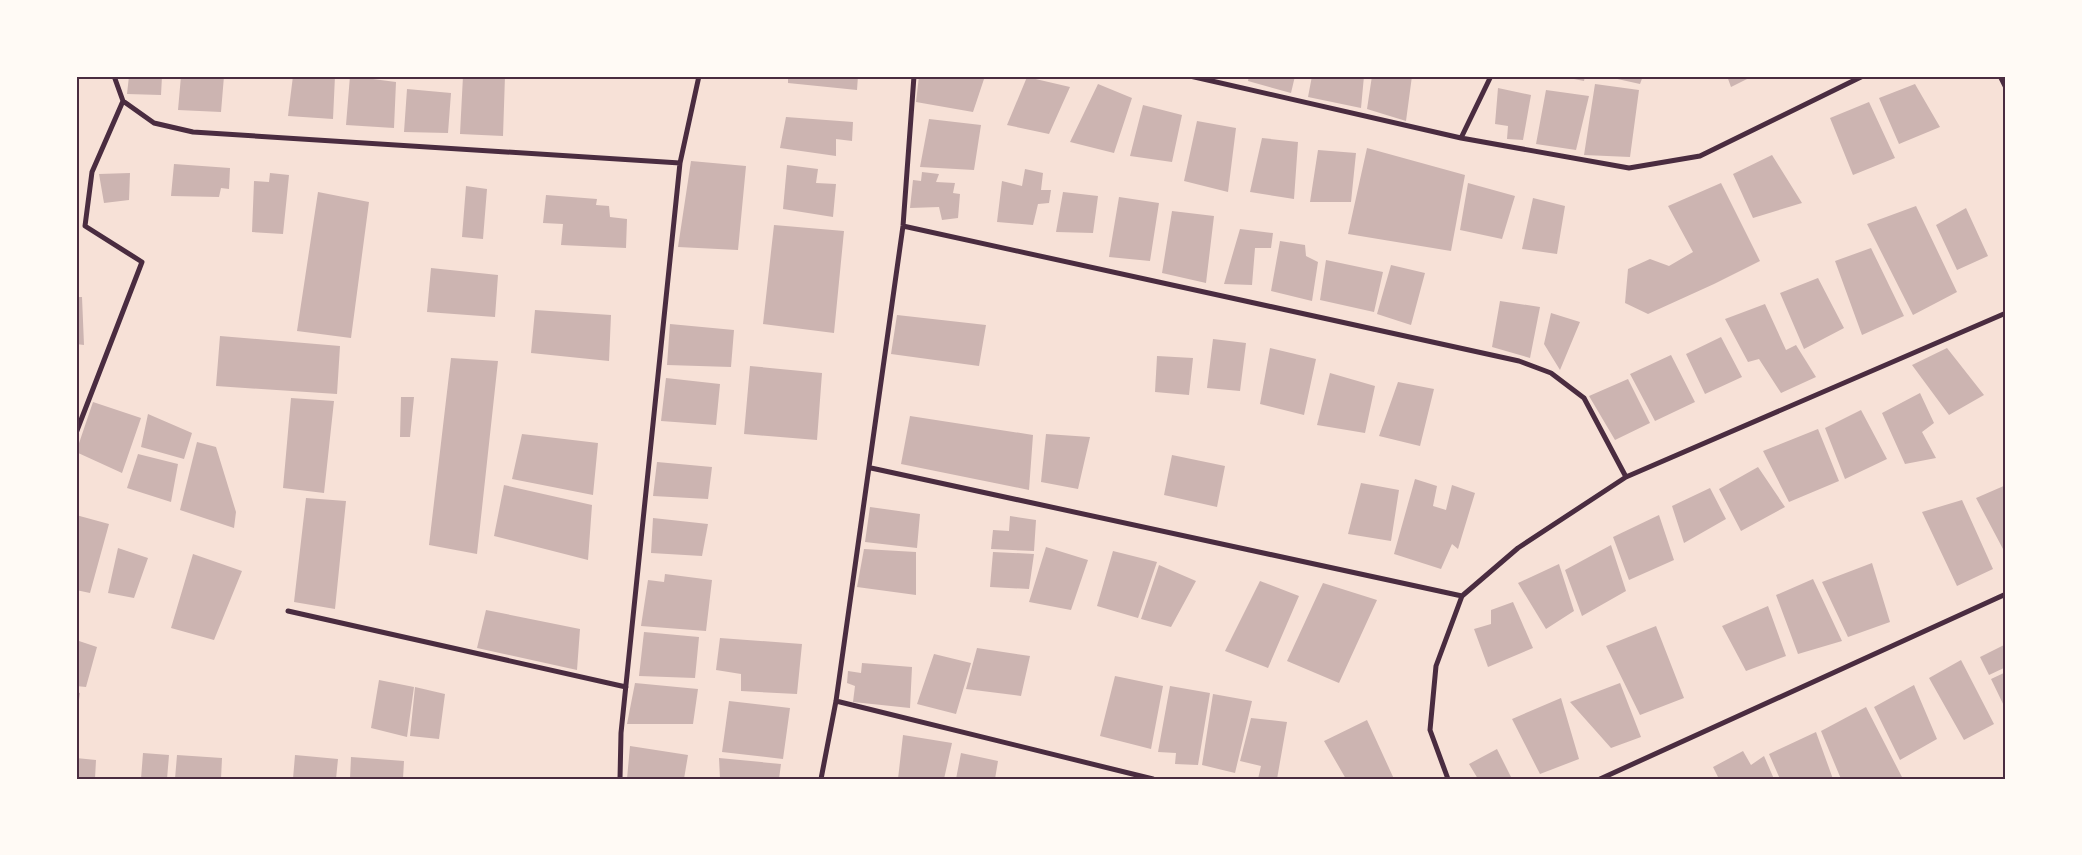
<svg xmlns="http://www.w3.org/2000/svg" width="2082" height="855" font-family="Inter,sans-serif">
<rect width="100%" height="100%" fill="#f7e1d7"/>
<path fill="#ccb4b1" d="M129 76H162L161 95 127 94Z
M181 76H224L221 112 178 110Z
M293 76H335L333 119 288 116Z
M350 76 396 82 394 128 346 125Z
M463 76H505L503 136 460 134Z
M704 76H754L753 79 704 78Z
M788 76H858L857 90 788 83Z
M919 76H985L973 112 916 102Z
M1249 76H1295L1291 93 1248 81Z
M1312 76H1364L1361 108 1308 97Z
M1372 76H1412L1406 121 1367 109Z
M1564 76H1585L1584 81 1564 77Z
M1604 76H1643L1640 84Z
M1727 76H1753L1731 87Z
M1027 77 1070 87 1049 134 1007 125Z
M1098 84 1132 98 1114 153 1070 142Z
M1595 84 1639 90 1630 157 1584 155Z
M1915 84 1940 127 1899 144 1879 98Z
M1498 88 1531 95 1523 140 1507 139 1508 126 1495 124Z
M407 89 451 93 448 133 404 132Z
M1546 90 1589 96 1576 150 1536 144Z
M1869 102 1895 158 1853 175 1830 118Z
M1143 105 1182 115 1172 162 1130 156Z
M786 117 853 122 852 141 836 139V156L780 148Z
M929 119 981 125 974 170 920 167Z
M1197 121 1236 128 1228 192 1184 181Z
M1262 138 1298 142 1294 199 1250 192Z
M1367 148 1465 175 1451 251 1348 234Z
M1318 150 1356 153 1351 202H1310Z
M1772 155 1802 203 1753 218 1733 174Z
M691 161 746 166 738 250 678 247Z
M174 164 230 168 229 189 221 188 219 197 171 196Z
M787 165 818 169 816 183 836 184 833 217 783 209Z
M1025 169 1043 173 1041 190H1051L1049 203 1038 204 1033 225 997 222 1002 181 1022 186Z
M922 172 939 174 936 182 955 183 953 193 960 194 958 218 942 220 939 207 910 208 913 180 921 181Z
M130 173 129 200 104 203 99 174Z
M270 173 289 175 283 234 252 232 254 181 269 182Z
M1468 183 1515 196 1502 239 1460 230Z
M1721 183 1760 261 1714 284 1648 314 1625 303 1628 269 1650 259 1669 266 1693 252 1668 206Z
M466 186 487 189 483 239 462 237Z
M318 192 369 202 351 338 297 331Z
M1063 192 1098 196 1093 233 1056 232Z
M546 195 597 199 596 205 609 206 610 217 627 219 626 248 561 245 563 224 543 223Z
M1119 197 1159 203 1150 261 1109 257Z
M1533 198 1565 206 1557 254 1522 249Z
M1916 206 1957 292 1913 315 1867 224Z
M1966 208 1988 256 1957 270 1936 225Z
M1172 211 1214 216 1206 283 1162 273Z
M774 225 844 231 834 333 763 324Z
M1240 229 1273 233 1271 248H1255L1252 285 1224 284Z
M1280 241 1305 245 1306 256 1318 262 1312 301 1271 291Z
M1871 248 1904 316 1862 335 1835 261Z
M1326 260 1383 272 1374 312 1320 300Z
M1391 265 1425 273 1411 325 1377 314Z
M431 268 498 275 495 317 427 312Z
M1818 278 1844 328 1804 349 1780 293Z
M76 297H82L84 345 76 344Z
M1500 301 1540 307 1530 358 1492 347Z
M1765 304 1786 350 1796 345 1816 377 1781 393 1759 359 1748 362 1725 319Z
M535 310 611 315 609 361 531 353Z
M1551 313 1580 322 1560 370 1544 344Z
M897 315 986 325 979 366 891 354Z
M670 324 734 330 731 367 667 365Z
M220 336 340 346 337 394 216 386Z
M1721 337 1742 377 1705 394 1686 354Z
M1213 339 1246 343 1240 391 1207 388Z
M1270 348 1316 359 1304 415 1260 404Z
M1947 348 1984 395 1949 415 1912 365Z
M1671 355 1695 402 1655 421 1630 374Z
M1157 356 1193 358 1189 395 1155 392Z
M451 358 498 361 477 554 429 545Z
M750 366 822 373 817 440 744 434Z
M1330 373 1375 386 1365 433 1317 425Z
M666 378 720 384 716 425 661 421Z
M1628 379 1650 423 1615 440 1589 396Z
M1398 382 1434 389 1420 446 1379 436Z
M1920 393 1934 423 1922 432 1936 458 1905 464 1882 413Z
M401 397H414L410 437H400Z
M291 398 334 401 324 493 283 488Z
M93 402 141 418 122 473 76 452Z
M1861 410 1887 459 1845 479 1825 428Z
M148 414 192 433 184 459 141 447Z
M910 416 1033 435 1029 490 901 464Z
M1818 429 1839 481 1789 502 1763 451Z
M522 434 598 443 593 495 512 479Z
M1046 434 1090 437 1078 489 1041 482Z
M197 442 216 447 236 512 234 528 180 510Z
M138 454 178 464 171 502 127 488Z
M1172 455 1225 466 1217 507 1164 495Z
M657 462 712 467 708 499 653 496Z
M1758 467 1785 507 1741 531 1719 489Z
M1415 479 1437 486 1433 506 1446 510 1452 485 1475 493 1458 549 1452 544 1441 569 1394 554Z
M1361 483 1399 490 1391 541 1348 534Z
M504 485 592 505 588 560 494 536Z
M2006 485V548L2003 549 1976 498Z
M1710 488 1726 519 1684 543 1672 506Z
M306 498 346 501 335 609 294 602Z
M1962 500 1993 569 1957 586 1922 512Z
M870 507 920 514 917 548 865 542Z
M76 515 109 524 90 593 76 590Z
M1659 515 1674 560 1629 580 1613 537Z
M1010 516 1036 520 1034 551 991 549 993 530 1009 531Z
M653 518 708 524 702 556 651 553Z
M1611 545 1626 591 1582 616 1565 570Z
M1046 547 1088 560 1071 610 1029 602Z
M118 548 148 558 134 598 108 593Z
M864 549 916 552V595L857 587Z
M1113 551 1157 562 1138 618 1097 606Z
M993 552 1034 554 1029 589 990 587Z
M193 554 242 571 214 640 171 628Z
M1872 563 1890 622 1848 637 1822 582Z
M1559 564 1574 611 1546 629 1518 583Z
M1159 565 1196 581 1171 627 1141 619Z
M665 574 712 580 706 631 641 626 648 580 664 582Z
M1813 579 1842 641 1798 654 1776 595Z
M1260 581 1299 596 1268 668 1225 651Z
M1323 583 1377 600 1339 683 1287 661Z
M1513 602 1533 648 1488 667 1474 629 1491 624V610Z
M1768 606 1786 656 1746 671 1722 626Z
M486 610 580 629 577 670 477 648Z
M1656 626 1684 698 1640 715 1606 646Z
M644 632 699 637 695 678 639 676Z
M720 638 802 644 797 694 741 691V674L716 670Z
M76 640 97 647 86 687 76 686Z
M2006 644V667L1989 675 1980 657Z
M977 648 1030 656 1021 696 966 689Z
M934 654 971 663 956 714 917 704Z
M1961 660 1994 724 1964 740 1929 678Z
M862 663 912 667 910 708 853 702 855 686 847 683 848 671 861 673Z
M2006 672V710L1991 679Z
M1115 676 1163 686 1151 749 1100 736Z
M379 680 414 687 407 737 371 728Z
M635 683 698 689 693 724H627Z
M1620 683 1641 737 1611 748 1570 702Z
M1914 685 1937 739 1900 760 1874 707Z
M1170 686 1210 693 1198 765 1175 764 1176 753 1158 752Z
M415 687 445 694 439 739 410 736Z
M76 692 80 693 77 713H76Z
M1213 694 1252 701 1235 773 1202 765Z
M1561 698 1579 759 1540 774 1512 719Z
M729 701 790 708 783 759 722 752Z
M1866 707 1903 779H1841L1821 731Z
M1251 718 1287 722 1277 779H1258L1261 766 1240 761Z
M1367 720 1394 779H1346L1324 741Z
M1816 732 1833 779H1780L1769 754Z
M903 735 952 743 944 779H898Z
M630 746 688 755 684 779H627Z
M1497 749 1512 779H1478L1469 764Z
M1743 751 1751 765 1764 756 1774 779H1719L1713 767Z
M143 753 169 755 167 779H141Z
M961 753 998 761 995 779H956Z
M177 755 222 758 221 779H175Z
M295 755 338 759 336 779H293Z
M351 757 404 761 403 779H350Z
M76 758 96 760 95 779H76Z
M719 758 781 764 779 779H720Z"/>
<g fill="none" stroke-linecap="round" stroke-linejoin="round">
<path stroke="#4a2c40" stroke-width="5" d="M114 76 123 101 154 123 193 132 680 163
M1190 76 1461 138 1629 168 1700 156 1863 76
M2000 76 2006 88
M1461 138 1491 76
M903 226 1519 361 1551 373 1584 398 1626 477
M76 433 142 262 85 226 92 172 123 101
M871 468 1462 596
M288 611 626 687
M836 701 1153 779
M620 779 621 733 680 163 699 76
M821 779 836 701 903 226 914 76
M1448 779 1430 730 1436 666 1462 596 1518 548 1626 477 2006 313
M1600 779 2006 594"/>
</g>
<rect width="2082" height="855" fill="none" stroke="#fffaf5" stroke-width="155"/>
<rect x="78" y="78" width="1926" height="700" fill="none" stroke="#4a2c40" stroke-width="2"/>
</svg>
